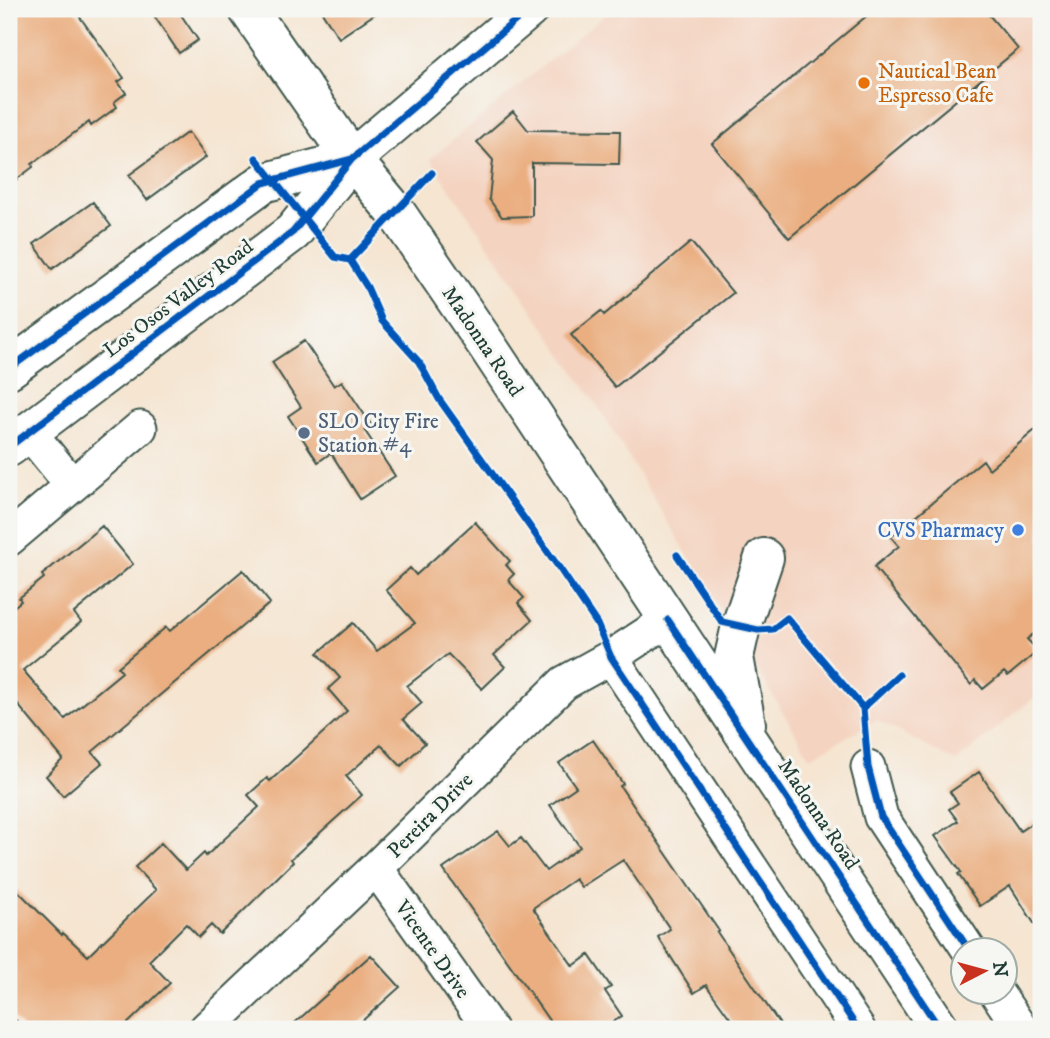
<svg xmlns="http://www.w3.org/2000/svg" width="1050" height="1038" font-family="'IM FELL DW Pica',serif">
<rect width="100%" height="100%" fill="#f6f6f2"/>
<filter id="ink" filterUnits="userSpaceOnUse"><feTurbulence type="fractalNoise" baseFrequency=".0143" numOctaves="2"/><feDisplacementMap in="SourceGraphic" scale="14" xChannelSelector="R" yChannelSelector="G"/><feConvolveMatrix kernelMatrix="1 2 1 2 8 2 1 2 1" color-interpolation-filters="sRGB"/></filter>
<filter id="wash" filterUnits="userSpaceOnUse"><feTurbulence type="fractalNoise" baseFrequency=".00686" numOctaves="4" result="noise"/><feDisplacementMap in="SourceGraphic" scale="28" xChannelSelector="R" yChannelSelector="G"/><feGaussianBlur stdDeviation="1.57" result="paint"/><feColorMatrix in="noise" values="0 0 0 0 0 0 0 0 0 0 0 0 0 0 0 0 0 1.4 0 .05"/><feComposite in="paint" operator="in"/></filter>
<g filter="url(#wash)">
<rect width="100%" height="100%" fill="#f5e5d1"/>
<path fill="#f4d3c0" d="M612 9H1041V692L956 762 877 720 810 757 597 405 430 159Z"/>
<g id="blocks">
<path fill="#eaae80" d="M9 9H74L124 78 118 82 126 93 114 102 117 107 91 126 89 122 32 164 33 167 9 185Z
M168 9H177L198 40 179 53 155 17Z
M320 9H382L339 38Z
M875 9H984L1018 49 789 238 712 144Z
M513 111 528 130 620 131 619 164 532 163V216L502 217 489 199 493 160 477 142Z
M188 132 206 157 147 200 129 175Z
M93 202 111 226 52 269 34 244Z
M691 242 733 293 615 387 571 335 601 311 604 315Z
M304 341 334 386 342 381 372 426 365 431 395 476 360 499 331 453 318 462 288 416 301 407 272 362Z
M1041 425V628L1027 639 1038 651 1008 676 1004 672 983 689 975 680 971 685 874 567 899 546 891 537 983 460 989 469Z
M475 522 510 561 506 565 514 574 508 580 524 598 518 603 532 620 494 655 505 667 482 689 448 654 407 686 422 703 403 719 425 743 401 766 381 745 346 776 362 795 291 859 293 862 220 934 211 925 199 937 186 924 149 961 170 983 122 1029H24L9 1013V882L62 935 63 933 88 956 156 890 135 867 161 843 186 870 204 853 206 856 259 807 248 795 267 778 270 781 347 711 328 689 340 678 318 653 353 623 377 651 415 623 386 590 410 568 416 575Z
M102 526 133 564 74 613 81 622 23 670 65 719 122 672 118 667 166 627 170 631 243 570 270 603 92 752 102 763 63 796 46 776 63 759 9 694V611L21 601 19 598 44 578 42 575Z
M593 740 623 784 620 786 719 931 717 932 783 1029H738L706 985 694 993 658 937 670 929 623 860 581 887 575 879 533 908 573 966 589 955 611 987 605 991 622 1016 603 1029H555L443 869 498 831 510 846 521 838 546 871 580 847 550 805 576 787 559 763Z
M979 772 1020 831 1041 817V934L1010 886 980 906 958 874 961 872 935 836 958 821 949 809 958 803 950 792Z
M371 955 400 987 353 1029H288Z"/>
</g>
</g>
<g filter="url(#ink)">
<use href="#blocks" fill-opacity="0" stroke="#3f564c" stroke-width="2"/>
<g fill="none" stroke-linecap="round" stroke-linejoin="round">
<g stroke="#3f564c" stroke-width="37">
<path id="street" d="M29 432 72 485
M9 539 140 428
M611 657 858 1029
M868 767 881 817 969 950
M376 868 490 1029
M996 992 1021 1029
M206 1029 376 868 564 683 611 657 668 620"/>
</g>
<g stroke="#3f564c" stroke-width="42">
<path id="secondary" d="M248 9 352 159 395 211 488 347 940 1029
M9 369 263 183 352 159
M9 447 293 232 352 159 529 9
M746 724 734 657 741 626 764 558"/>
</g>
<use href="#street" stroke="#fff" stroke-width="33"/>
<use href="#secondary" stroke="#fff" stroke-width="38"/>
<g stroke="#f6f6f2" stroke-width="11">
<path id="cycleway" d="M256 158 335 257 350 260
M432 173 350 260 367 287 382 321 419 362 439 399 560 569 597 624 611 657 858 1029
M9 369 263 183 352 159
M9 447 293 232 352 159 529 9
M677 555 722 622 758 630 773 629 787 618 863 708
M668 620 940 1029
M899 675 863 708 868 767 881 817 969 950"/>
</g>
<use href="#cycleway" stroke="#0057b8" stroke-width="7"/>
</g>
</g>
<circle fill="#e8710a" stroke="#f6f6f2" stroke-width="2.5" cx="864" cy="83" r="7"/>
<circle fill="#5c6f8a" stroke="#f6f6f2" stroke-width="2.5" cx="304" cy="433" r="7"/>
<circle fill="#3f7fe0" stroke="#f6f6f2" stroke-width="2.5" cx="1018" cy="530" r="7"/>
<g text-anchor="middle" stroke-width="6" stroke-linejoin="round" paint-order="stroke">
<g font-size="21" fill="#c56008" stroke="#f6f6f2" text-anchor="start">
<text x="878" y="78">Nautical Bean<tspan x="878" dy="24">Espresso Cafe</tspan></text>
</g>
<g font-size="21" fill="#1f3d34" stroke="#f6f6f2">
<text transform="translate(178 298) rotate(-37)" y="7">Los Osos Valley Road</text>
<text transform="translate(483 341) rotate(56)" y="7">Madonna Road</text>
<text transform="translate(819 814) rotate(56)" y="7">Madonna Road</text>
<text transform="translate(430 815) rotate(-45)" y="7">Pereira Drive</text>
<text transform="translate(433 949) rotate(55)" y="7">Vicente Drive</text>
</g>
<g font-size="21" fill="#4e5e75" stroke="#f6f6f2" text-anchor="start">
<text x="318" y="428">SLO City Fire<tspan x="318" dy="24">Station #4</tspan></text>
</g>
<g font-size="21" fill="#366cbe" stroke="#f6f6f2" text-anchor="end">
<text x="1004" y="537">CVS Pharmacy</text>
</g>
</g>
<rect width="1050" height="1038" fill="none" stroke="#f6f6f2" stroke-width="35"/>
<g transform="translate(984 971) rotate(84)"><circle r="33" fill="#f6f6f2" stroke="#a0aca6" stroke-width="2"/>
<path d="M0-5L12 26L0 18L-12 26Z" fill="#c8321e"/>
<text y="-10" font-size="19" font-weight="bold" text-anchor="middle" fill="#1f3d34">N</text>
</g>
</svg>
